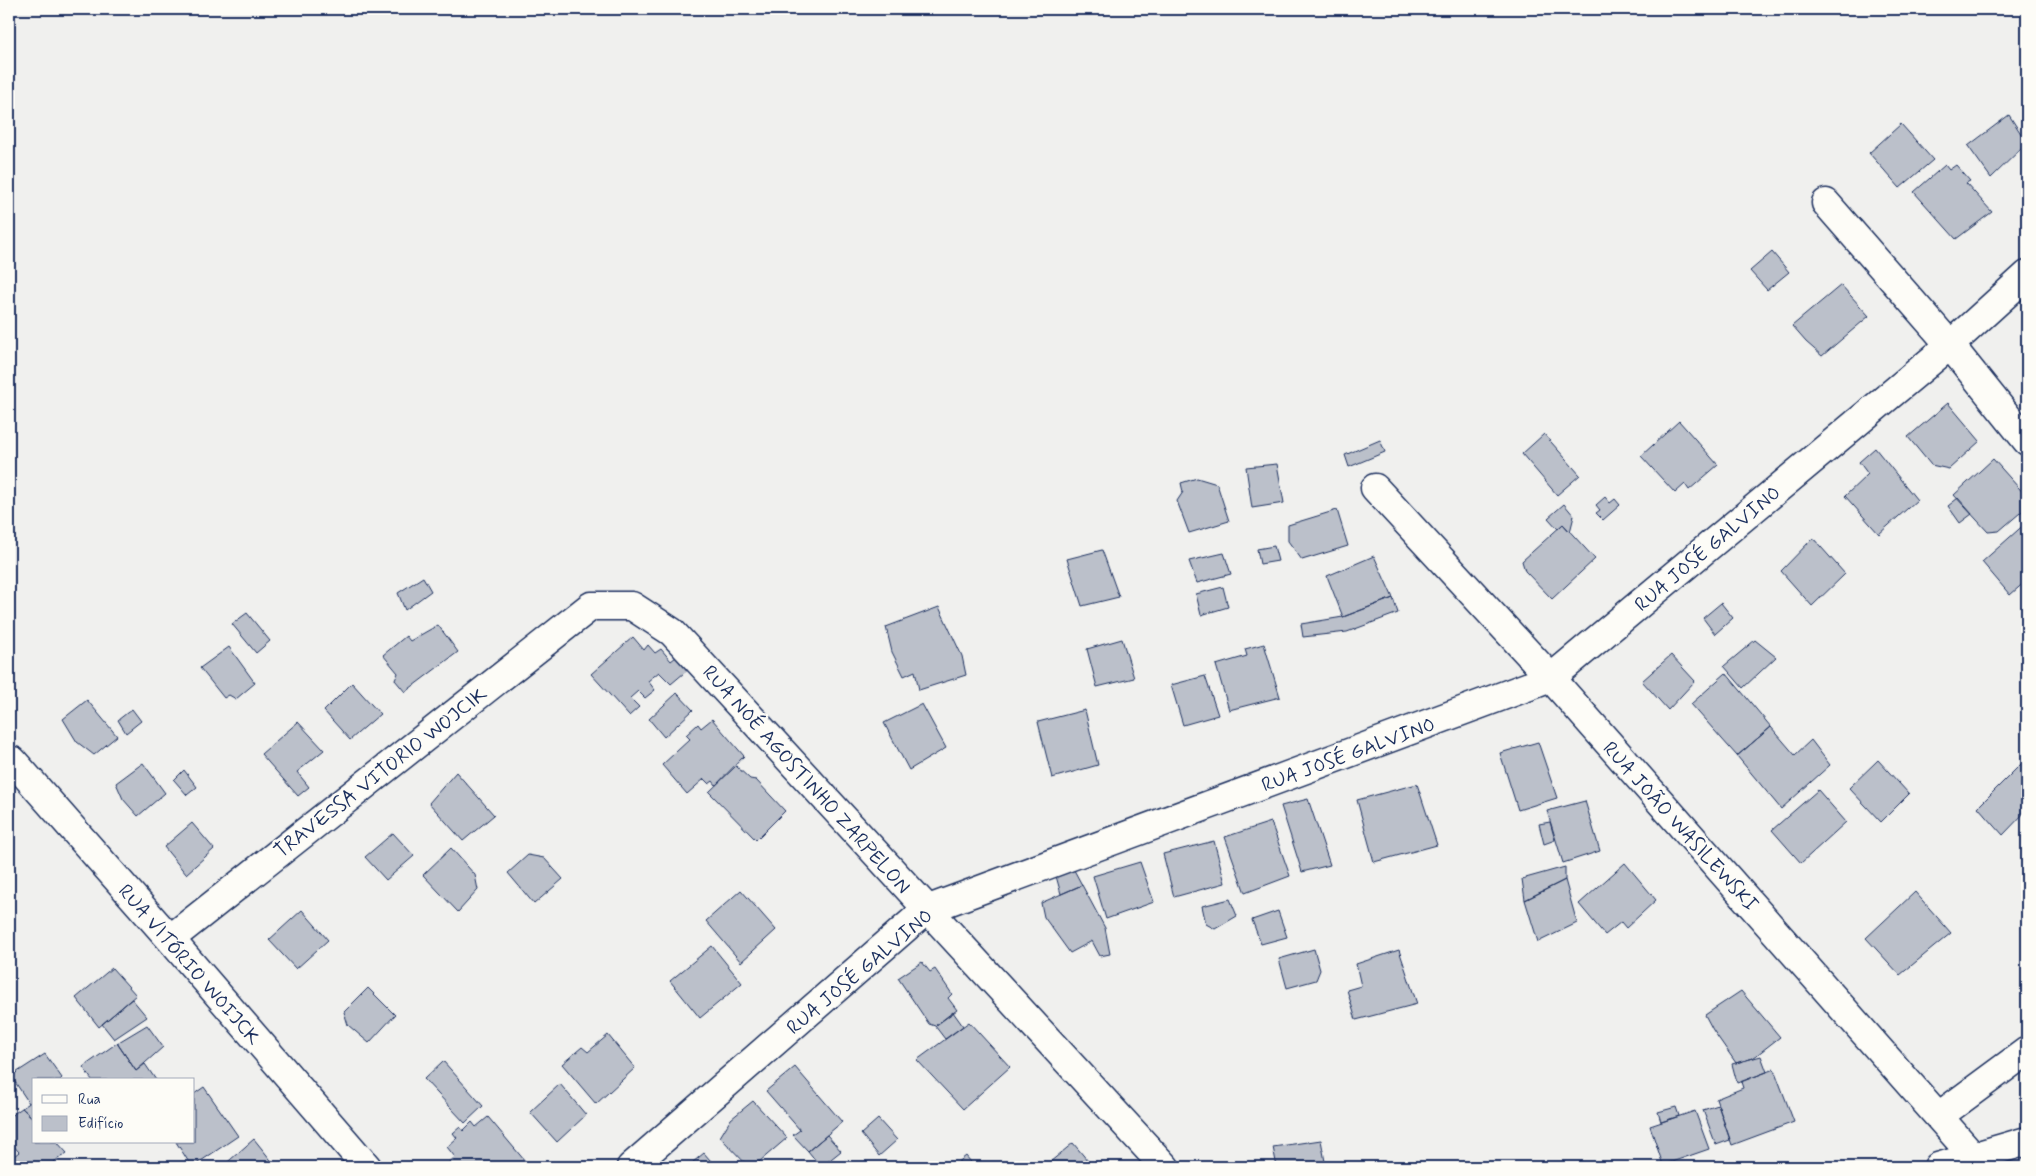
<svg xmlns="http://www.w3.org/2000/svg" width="2036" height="1176" font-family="Mynerve,sans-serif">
<rect width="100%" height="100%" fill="#f0f0ee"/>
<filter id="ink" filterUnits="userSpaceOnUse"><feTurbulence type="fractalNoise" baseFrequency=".02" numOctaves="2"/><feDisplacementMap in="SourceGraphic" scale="10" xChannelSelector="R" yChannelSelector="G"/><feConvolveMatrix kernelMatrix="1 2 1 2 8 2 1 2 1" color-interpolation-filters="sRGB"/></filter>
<g filter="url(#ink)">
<path fill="#bbc0ca" stroke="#1b2f5e" d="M2009 115 2027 143 1991 178 1968 146Z
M1901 124 1933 160 1900 188 1869 153Z
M1945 165 1949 170 1956 165 1970 181 1966 183 1992 212 1956 239 1914 192Z
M1772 252 1789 272 1767 290 1750 271Z
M1841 285 1869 316 1822 356 1806 342 1792 326Z
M1948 403 1980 441 1949 469 1931 465 1908 437Z
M1679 421 1718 465 1689 490 1685 484 1675 493 1641 456Z
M1544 434 1580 475 1557 495 1522 454Z
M1380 440 1385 452 1349 467 1345 455Z
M1875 448 1917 500 1879 534 1845 496 1868 474 1859 462Z
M1993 459 2027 497V507L1999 531 1988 532 1954 495Z
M1277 464 1284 503 1252 508 1246 467Z
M1197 478 1217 484 1229 521 1189 533 1177 501 1183 492 1181 483Z
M1605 497 1610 503 1615 499 1620 505 1603 520 1596 513 1600 510 1596 505Z
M1958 498 1972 514 1960 523 1948 506Z
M1564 504 1574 516 1570 532 1563 524 1558 529 1548 518Z
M1337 510 1348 546 1302 560 1288 541V525Z
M2027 522V580L2010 595 1982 562Z
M1563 524 1595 559 1552 599 1525 571 1522 561Z
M1813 538 1845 574 1812 606 1781 571Z
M1274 546 1278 561 1260 564 1257 549Z
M1102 550 1119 597 1082 606 1067 559Z
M1224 553 1231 574 1197 583 1189 561Z
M1374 556 1393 598 1343 617 1327 576Z
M423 577 431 591 405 610 398 593Z
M1223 587 1228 607 1201 615 1196 594Z
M1393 598 1398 613 1347 632 1303 637 1301 624 1343 617Z
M1721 603 1733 618 1715 634 1703 618Z
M939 607 962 656 966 675 919 690 915 671 904 676 892 652 886 627Z
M247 613 270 641 256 653 232 624Z
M438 625 458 652 405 692 395 680 398 673 383 655 406 636 410 641Z
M633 637 644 650 648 645 655 653 661 649 671 661 686 649 697 662 671 684 659 672 648 681 655 690 645 698 638 691 630 698 639 707 629 716 591 674Z
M1122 639 1134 678 1097 687 1087 649Z
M1755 640 1776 657 1743 688 1724 666Z
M1264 644 1280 697 1229 710 1216 665 1247 656 1245 649Z
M229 647 255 683 236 699 229 695 224 698 200 668Z
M1671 655 1695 681 1668 710 1642 681Z
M1726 673 1771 727 1737 756 1691 704Z
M1205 676 1218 715 1183 725 1171 685Z
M352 683 380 714 350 740 324 711Z
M677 693 693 710 664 737 649 719Z
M87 700 117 736 94 755 77 742 63 719Z
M922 704 946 748 909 770 884 723Z
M132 709 141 721 126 733 118 720Z
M1085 710 1098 765 1052 778 1038 722Z
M712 719 744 756 716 785 713 781 709 784 704 779 687 794 662 765 690 739 686 735 698 724 701 728Z
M298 722 324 750 297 772 309 787 298 796 261 754Z
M1771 727 1795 755 1811 740 1830 765 1781 809 1737 756Z
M1538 742 1557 798 1518 810 1500 753Z
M1878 760 1909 794 1881 822 1849 788Z
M143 763 165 793 138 816 123 799 116 783Z
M2021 764 2027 771V810L2003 835 1978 807Z
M736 766 750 779 756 780 785 811 756 840 709 792Z
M184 770 197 787 187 795 174 780Z
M456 772 494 815 463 841 429 803Z
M1417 784 1437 845 1374 862 1357 800Z
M1818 790 1846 822 1801 863 1772 830Z
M1308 799 1330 865 1302 872 1281 806Z
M1585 801 1600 851 1563 863 1547 811Z
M1271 822 1290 876 1245 893 1225 837Z
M1550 822 1555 840 1544 844 1539 824Z
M192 823 214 849 186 874 164 847Z
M393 833 414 856 386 880 365 857Z
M1214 841 1225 883 1174 897 1163 854Z
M451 848 475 875 478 890 458 912 423 875Z
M528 855 544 858 563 879 534 904 508 873Z
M1140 862 1154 902 1106 919 1093 876Z
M1625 863 1656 900 1626 928 1621 922 1605 935 1579 904Z
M1565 867V880L1525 900 1522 879Z
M1074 870 1082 885 1061 894 1056 876Z
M1565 880 1577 923 1538 942 1525 900Z
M1082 885 1105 928 1110 954 1100 956 1092 941 1070 953 1044 917 1041 903Z
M741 890 776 930 741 962 706 921Z
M1915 892 1951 933 1900 975 1866 938Z
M1230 899 1237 916 1215 929 1206 924 1202 906Z
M302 910 328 940 296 969 269 940Z
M1278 911 1287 937 1261 944 1252 920Z
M712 946 742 983 700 1018 670 981Z
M1314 949 1320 970 1316 980 1287 988 1279 959Z
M1399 950 1417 1004 1356 1020 1347 990 1361 986 1356 964Z
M922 962 930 972 935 969 952 994 948 998 957 1010 935 1026 929 1024 898 978Z
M112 968 136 995 99 1027 76 998Z
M368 988 395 1015 369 1043 348 1025 344 1012Z
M1741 991 1780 1037 1753 1058 1736 1063 1713 1030 1705 1015Z
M132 999 147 1017 114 1039 102 1024Z
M953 1012 963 1026 945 1039 935 1026Z
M969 1022 1010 1067 963 1109 917 1060Z
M147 1025 163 1047 136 1071 117 1043Z
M608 1035 635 1068 596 1104 562 1064 582 1047 588 1052Z
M117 1043 136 1071 145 1064 156 1080H92L83 1067Z
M45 1054 62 1078 60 1080H34V1100L29 1103 11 1076Z
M1761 1056 1767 1072 1737 1083 1732 1064Z
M443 1061 483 1106 465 1123 424 1079Z
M795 1067 842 1122 808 1151 793 1135 800 1130 766 1091Z
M1774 1069 1794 1122 1732 1145 1716 1099 1743 1088 1741 1082Z
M560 1084 586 1115 557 1142 530 1112Z
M204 1087 238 1136 192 1167 176 1142H194V1094Z
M34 1100V1119L22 1108Z
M753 1101 787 1138 753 1167H749L720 1137 731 1119Z
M1718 1105 1730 1140 1716 1145 1703 1110Z
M1676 1107 1679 1116 1661 1122 1658 1112Z
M22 1108 34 1119V1142H57L67 1153 46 1167H9V1160L19 1152 9 1141V1117Z
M1695 1111 1709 1149 1663 1165 1650 1126Z
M488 1117 525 1161 519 1167H444L455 1157 447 1147 457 1138 453 1133 460 1127 463 1131 472 1122 476 1127Z
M878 1119 897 1140 879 1156 861 1134Z
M827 1135 841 1151 821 1167 808 1151Z
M254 1139 274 1164 270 1167H222Z
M1321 1140 1326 1167H1277L1273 1147Z
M1073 1143 1093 1167H1044Z
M704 1153 716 1167H687Z
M966 1156 975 1167H952Z"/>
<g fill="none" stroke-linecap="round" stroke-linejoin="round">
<g stroke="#1b2f5e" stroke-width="31">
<path id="street" d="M1826 203 1950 345 2027 441
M1375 488 1551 678 1983 1167
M13 761 170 939 367 1167
M170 939 591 606H632L672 632 1165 1167
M1939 1116 2027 1051
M631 1167 926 910 1551 678 1950 345 2027 275
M1938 1167 2027 1141"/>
</g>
<use href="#street" stroke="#fdfcf7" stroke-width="28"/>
</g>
</g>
<g text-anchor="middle" stroke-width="5" stroke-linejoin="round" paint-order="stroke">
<g font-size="20" fill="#1b2f5e" stroke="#fdfcf7">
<text transform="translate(1707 548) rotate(-40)" y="7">RUA JOSÉ GALVINO</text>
<text transform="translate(1348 754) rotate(-20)" y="7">RUA JOSÉ GALVINO</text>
<text transform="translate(380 772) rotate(-38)" y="7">TRAVESSA VITORIO WOJCIK</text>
<text transform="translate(807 779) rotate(48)" y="7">RUA NOÉ AGOSTINHO ZARPELON</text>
<text transform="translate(1681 826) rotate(48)" y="7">RUA JOÃO WASILEWSKI</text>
<text transform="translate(190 964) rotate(49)" y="7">RUA VITÓRIO WOIJCK</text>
<text transform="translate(859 971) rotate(-40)" y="7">RUA JOSÉ GALVINO</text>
</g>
</g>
<rect width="2036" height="1176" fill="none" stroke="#fdfcf7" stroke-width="30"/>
<rect x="15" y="15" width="2006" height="1146" fill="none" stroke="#1b2f5e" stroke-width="2" filter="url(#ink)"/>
<rect x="32" y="1078" width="162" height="65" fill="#fdfcf7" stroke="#a3aaba"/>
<rect x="42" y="1095" width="25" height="8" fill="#fdfcf7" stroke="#a3aaba"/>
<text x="78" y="1104" font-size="15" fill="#1b2f5e">Rua</text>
<rect x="42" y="1116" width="25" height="15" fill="#bbc0ca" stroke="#a3aaba"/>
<text x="78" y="1128" font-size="15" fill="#1b2f5e">Edifício</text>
</svg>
